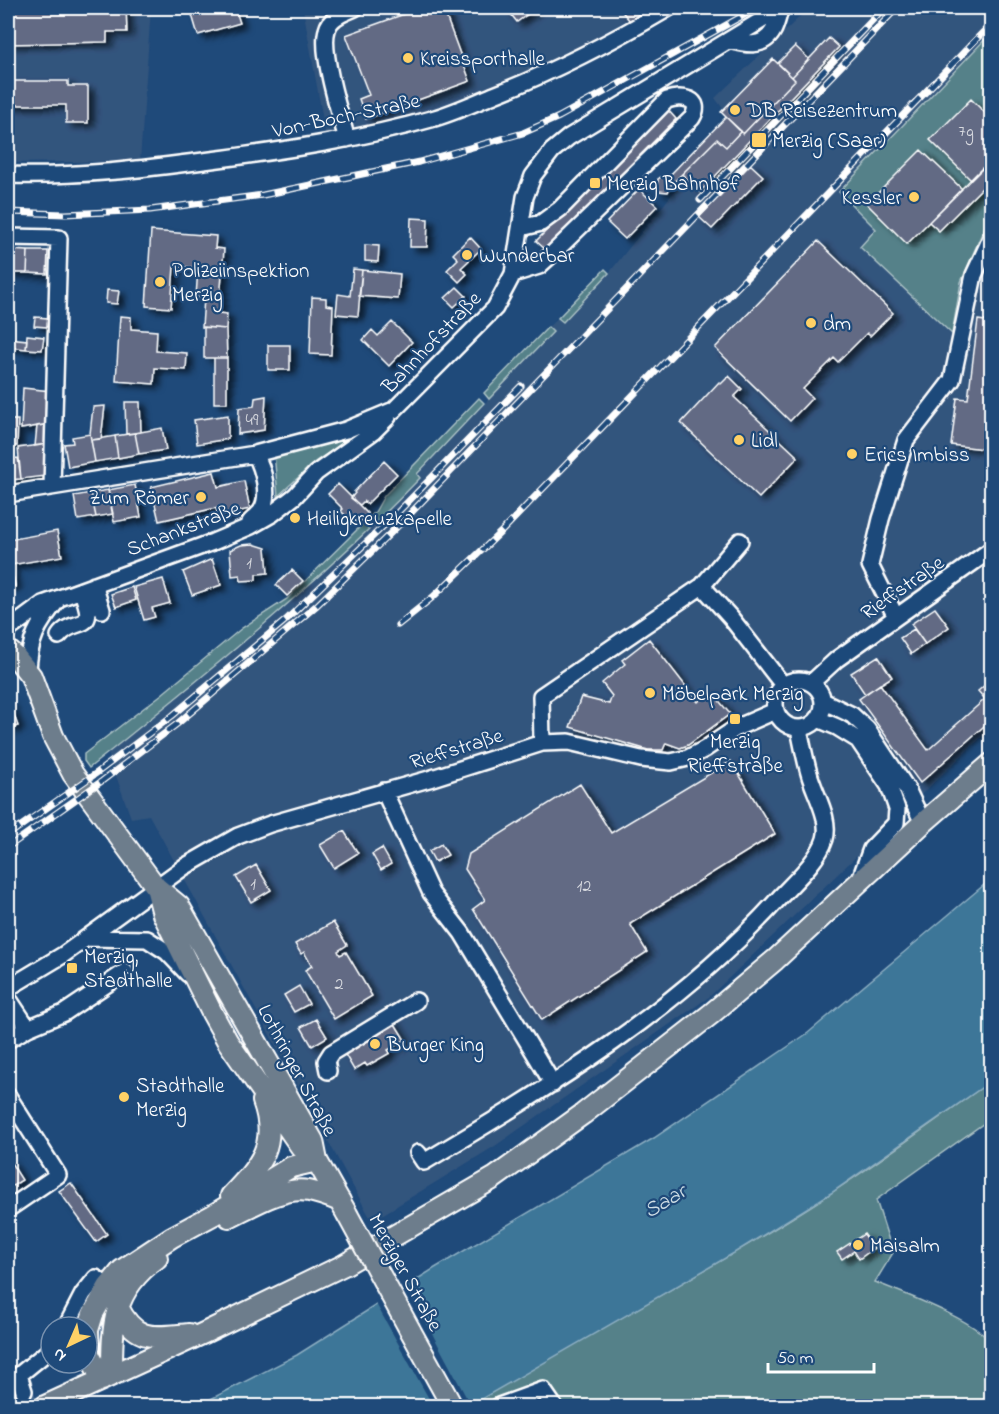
<svg xmlns="http://www.w3.org/2000/svg" width="999" height="1414" font-family="'Indie Flower',sans-serif">
<defs>
<filter id="shadow"><feDropShadow dx="6" dy="4" stdDeviation="3" flood-color="#0009"/></filter>
</defs>
<rect width="100%" height="100%" fill="#1f4a7a"/>
<filter id="ink" filterUnits="userSpaceOnUse"><feTurbulence type="fractalNoise" baseFrequency=".0167" numOctaves="2"/><feDisplacementMap in="SourceGraphic" scale="12" xChannelSelector="R" yChannelSelector="G"/><feConvolveMatrix kernelMatrix="1 2 1 2 8 2 1 2 1" color-interpolation-filters="sRGB"/></filter>
<g filter="url(#ink)">
<path fill="#33547d" d="M8 8H151L140 161 8 163Z
M303 8H647L541 69 389 124 326 137Z
M809 8H991V728L709 997 495 1146 372 1221 149 815 131 818 108 753 273 618 382 517 420 478 417 474 553 332 548 327 558 318 563 322 609 273 714 142 726 147 741 132 715 98Z"/>
<path fill="#548189" stroke="#aac0c4" stroke-width="1.5" d="M991 33V212L961 282 952 334 860 247 876 229 839 192Z
M605 269 609 273 563 322 558 318Z
M548 327 553 332 489 399 484 393Z
M479 398 484 403 417 474 420 478C318 584 204 676 89 768L84 761V754L162 694 242 628 287 599 375 512 384 496Z
M345 435 347 441 316 461 278 496 274 453Z
M991 1081V1118L876 1200 893 1253 875 1282C897 1291 987 1324 991 1346 995 1362 991 1389 991 1406H543L538 1399 522 1406H474L472 1404C591 1332 714 1269 831 1193 885 1158 938 1118 991 1081Z"/>
<path fill="#3d7698" stroke="#8badc1" stroke-width="1.5" d="M991 879V1081L831 1193 734 1253 469 1406H197L297 1355 435 1268 654 1138 808 1033Z"/>
<path fill="#1f4a7a" d="M405 1283 471 1406H433L375 1302Z"/>
<path fill="#626b84" stroke="#fff" stroke-width="1.5" filter="url(#shadow)" d="M8 8H126L127 32H107V42L8 44Z
M190 8H235L240 23 198 35Z
M421 8H443L470 81 366 119 359 99 369 95 346 35Z
M506 8H536L517 22Z
M619 8H647L630 21Z
M829 38 839 47 700 192 682 174 717 139 726 147 741 131 743 134 795 80 792 77Z
M795 46 809 59 792 77 778 63Z
M773 59 795 80 743 134 721 112Z
M8 81H68V86H88V123H66V105H8Z
M971 99 992 120V159L971 180 930 140Z
M668 110 676 119 546 250 536 241Z
M726 117 741 131 726 147 717 139 672 184 668 192 659 191 657 187 658 179 661 177H668Z
M921 150 962 189 907 244 867 204Z
M750 164 763 176 712 229 699 217Z
M982 168 992 178 939 231 929 222Z
M639 189 657 206 625 239 607 222Z
M411 218 428 219 427 247H410Z
M151 231 216 236 215 248 224 249 219 313 227 314 226 329 202 327 204 298 196 297 198 268 174 266 171 308 146 306Z
M470 237 481 249 461 268 467 274 459 282 447 270 458 259 453 254Z
M818 241 893 313 870 336 867 333 838 362 834 358 803 389 812 398 790 421 715 348Z
M365 245 379 246 378 262 365 261Z
M8 250 28 251 27 273H8Z
M28 251H48L47 274 27 273Z
M353 269 362 270 358 316 336 314 338 294 350 296Z
M362 270 400 274 398 299 359 296Z
M457 287 466 296 454 307 445 298Z
M107 290 119 291 117 304 106 303Z
M312 297 326 298V305L333 306 331 355 310 354Z
M120 316 131 317V329L157 331 156 351 187 353 186 370 155 368 154 384 116 381Z
M35 317 48 318 47 327 34 326Z
M978 320 992 322V450L951 445 957 398 968 399Z
M392 322 412 342 389 366 363 340 372 330 378 336Z
M204 327 226 329 227 358H204Z
M27 335 44 337 42 350 26 349Z
M8 338 27 340 26 349 8 347Z
M268 345H290V370H268Z
M214 358H227V403H214Z
M729 376 742 389 734 397 798 457 759 498 681 423 719 382 721 384Z
M23 388 51 391 49 424 21 429Z
M266 396 264 430 238 434 239 408 254 406 255 398Z
M125 402H140L141 432 126 434Z
M105 406 101 439 91 440 90 434 93 407Z
M228 415V439L197 444 194 420Z
M8 420H18L17 446H8Z
M49 424 46 444 35 446 37 426Z
M162 428 166 450 139 454 135 433Z
M135 433 139 454 118 458 115 436Z
M90 434 95 462 68 467 64 444 73 443 72 437Z
M115 436 118 458 95 462 91 440Z
M46 444 45 476 21 479 18 448Z
M18 458 21 479 8 480V459Z
M384 461 397 474 367 504 364 501 360 505 351 498 355 493 354 492Z
M214 472 218 487 244 481 250 509 218 516 216 508 159 521 151 487Z
M338 484 368 514 358 524 352 517 350 520 341 511 343 509 328 494Z
M135 485 141 517 114 522 108 490Z
M108 490 113 514 96 517 91 493Z
M91 493 96 517 78 520 74 496Z
M57 531 62 556 11 565 15 586 8 587V540Z
M253 544 266 548 268 573 256 574V580L241 581 240 575 232 576 230 550 241 545Z
M212 559 221 585 192 595 183 572Z
M292 570 303 581 287 596 276 585Z
M163 579 170 603 152 608 155 617 144 620 134 587Z
M132 587 136 600 116 607 111 594Z
M935 608 949 627 925 644 911 624Z
M914 629 925 644 911 654 900 638Z
M649 639 698 702 711 691 730 714 688 745 680 748 666 743 663 750H648L570 727 581 697 609 704 612 696 602 683 625 664 622 660Z
M878 656 892 677 865 694 851 673Z
M992 679V719L920 783 859 699 880 684 928 750 985 699 978 691Z
M8 699 18 726 8 729Z
M731 761 775 834 630 924 647 952 542 1020 473 909 485 900 465 869 469 854 580 784 611 833Z
M344 831 358 853 334 868 320 845Z
M441 844 448 855 435 862 429 851Z
M382 848 391 864 381 870 372 854Z
M256 865 271 890 251 902 236 877Z
M333 922 347 945 338 951 340 955 346 952 372 996 334 1019 305 970 312 966 304 952 301 954 295 944Z
M299 986 309 1004 294 1012 284 995Z
M316 1019 327 1037 312 1046 301 1027Z
M392 1019 405 1040 388 1050 390 1053 367 1066 365 1063 354 1070 343 1051Z
M8 1158 22 1180 8 1189Z
M71 1183 107 1234 96 1242 59 1191Z
M864 1234 874 1248 859 1259 854 1251 842 1259 837 1252Z"/>
<g fill="none" stroke-linecap="round" stroke-linejoin="round">
<path stroke="#41658e" stroke-width="15" stroke-dasharray="15 8" stroke-linecap="butt" d="M24 1391 33 1406"/>
<g stroke="#fff" stroke-width="20">
<path id="minor" d="M729 40C744 44 763 49 773 31 777 24 778 15 781 8
M347 139C340 115 320 52 327 30 330 17 344 13 355 8
M8 175C76 177 144 169 211 160 287 150 361 139 435 118 455 112 475 103 494 95 555 71 613 41 669 8
M8 237 59 238 52 487
M513 274 539 266 550 256 692 118C704 98 681 95 667 100L560 209 541 223 521 228
M8 494 255 454 346 430 394 410 495 308 513 274 525 197 533 176 552 151 569 137 767 17 780 8
M250 522C254 518 258 515 261 511 271 496 263 468 255 454
M740 541 702 586 731 618 783 685
M94 585 102 610
M896 617 870 565 881 519 906 440 952 380 974 275 992 236
M8 630 43 604 213 542 251 526 272 514 295 496 316 473 373 432 388 417
M59 636C74 615 100 636 81 590
M28 672C29 640 37 625 57 601
M775 704a24 24 0 1 1 48 0a24 24 0 1 1-48 0Z
M811 683 837 659 992 549
M823 701 852 715 867 729 907 789 923 823
M818 719 837 727 858 740 889 786 897 809 896 823 871 849 859 882
M542 743 541 696 702 586
M384 791 431 893 462 933 553 1084
M87 938 147 939 167 952 188 974
M8 988 63 955 184 867 238 836 270 824 429 779 542 743 569 742 641 759 671 762 688 758 705 749 736 728 775 711
M8 998 28 1028
M8 1040 28 1028 64 1013 125 972
M328 1071 326 1061 331 1053 416 1001
M8 1096 58 1175 8 1209
M418 1153 424 1162C552 1086 681 1008 781 896 795 881 819 859 825 839 831 818 814 793 809 773 805 759 802 743 799 729
M66 1327 83 1294 96 1278 108 1287
M24 1391 19 1375 51 1349
M499 1406 543 1390 554 1406"/>
</g>
<g stroke="#fff" stroke-width="24">
<path id="major" d="M8 650 15 656 31 676 53 736 73 774 156 887 179 906 313 1141 317 1161
M156 887 163 914 212 1013 228 1042 301 1147 317 1161 347 1214
M231 1196C260 1165 279 1145 263 1101
M229 1217C252 1206 283 1186 309 1191 319 1193 330 1197 340 1201
M118 1307C136 1343 154 1337 189 1334
M410 1330 452 1406
M112 1375C112 1325 112 1290 157 1258
M102 1380 89 1354 88 1330 93 1314 108 1287 122 1270 172 1237 213 1215 291 1167 317 1161
M45 1406 204 1333 344 1265 494 1178 583 1114 711 1014 775 960 923 823 992 763"/>
</g>
<use href="#minor" stroke="#1f4a7a" stroke-width="15"/>
<use href="#major" stroke="#6d7d8c" stroke-width="20"/>
<g stroke="#fff" stroke-width="7">
<path id="rail" d="M700 200 884 8
M8 212 65 214 150 210 263 195 419 162 523 133 559 117 757 8
M398 625 433 597 502 531 992 23
M8 835 98 772 172 716 286 620 398 512 521 386
M8 847 102 781 177 724 317 605 406 518 897 8"/>
</g>
<use href="#rail" stroke="#1f4a7a" stroke-width="4.5" stroke-dasharray="14" stroke-linecap="butt"/>
<g stroke="#fff" stroke-width="24" stroke-linecap="butt">
<path id="major-bridge" d="M347 1214 410 1330"/>
</g>
<use href="#major-bridge" stroke="#6d7d8c" stroke-width="20"/>
</g>
</g>
<g fill="#ffd166" stroke="#1f4a7a" stroke-width="2">
<circle cx="408" cy="58" r="6"/>
<circle cx="735" cy="110" r="6"/>
<rect x="751" y="132" width="16" height="16" rx="3"/>
<rect x="589" y="177" width="12" height="12" rx="3"/>
<circle cx="914" cy="197" r="6"/>
<circle cx="467" cy="255" r="6"/>
<circle cx="160" cy="282" r="6"/>
<circle cx="811" cy="323" r="6"/>
<circle cx="739" cy="440" r="6"/>
<circle cx="852" cy="454" r="6"/>
<circle cx="201" cy="497" r="6"/>
<circle cx="295" cy="518" r="6"/>
<circle cx="650" cy="693" r="6"/>
<rect x="729" y="713" width="12" height="12" rx="3"/>
<rect x="66" y="962" width="12" height="12" rx="3"/>
<circle cx="375" cy="1044" r="6"/>
<circle cx="124" cy="1097" r="6"/>
<circle cx="858" cy="1245" r="6"/>
</g>
<g text-anchor="middle" stroke-width="4.5" stroke-linejoin="round" paint-order="stroke">
<g font-size="18" fill="#d8dae0">
<text x="966" y="136">7g</text>
<text x="252" y="425">49</text>
<text x="249" y="568">1</text>
<text x="253" y="889">1</text>
<text x="584" y="891">12</text>
<text x="339" y="989">2</text>
</g>
<g font-size="21" fill="#fff" stroke="#1f4a7a" text-anchor="start">
<text x="420" y="65">Kreissporthalle</text>
<text x="747" y="117">DB Reisezentrum</text>
<text x="772" y="147">Merzig (Saar)</text>
<text x="607" y="190">Merzig Bahnhof</text>
<text x="902" y="204" text-anchor="end">Kessler</text>
<text x="479" y="262">Wunderbar</text>
<text x="172" y="277">Polizeiinspektion<tspan x="172" dy="24">Merzig</tspan></text>
<text x="823" y="330">dm</text>
<text x="751" y="447">Lidl</text>
<text x="864" y="461">Erics Imbiss</text>
<text x="189" y="504" text-anchor="end">Zum Römer</text>
<text x="307" y="525">Heiligkreuzkapelle</text>
<text x="662" y="700">Möbelpark Merzig</text>
<text x="735" y="748" text-anchor="middle">Merzig<tspan x="735" dy="24">Rieffstraße</tspan></text>
<text x="84" y="963">Merzig,<tspan x="84" dy="24">Stadthalle</tspan></text>
<text x="387" y="1051">Burger King</text>
<text x="136" y="1092">Stadthalle<tspan x="136" dy="24">Merzig</tspan></text>
<text x="870" y="1252">Maisalm</text>
</g>
<g font-size="21" fill="#fff" stroke="#1f4a7a">
<text transform="translate(346 115) rotate(-12)" y="7">Von-Boch-Straße</text>
<text transform="translate(431 342) rotate(-46)" y="7">Bahnhofstraße</text>
<text transform="translate(183 528) rotate(-21)" y="7">Schankstraße</text>
<text transform="translate(902 587) rotate(-35)" y="7">Rieffstraße</text>
<text transform="translate(456 748) rotate(-17)" y="7">Rieffstraße</text>
<text transform="translate(298 1070) rotate(62)" y="7">Lothringer Straße</text>
<text transform="translate(406 1272) rotate(61)" y="7">Merziger Straße</text>
</g>
<g font-size="22" font-style="italic" fill="#cedde5" stroke="#1f4a7a">
<text transform="translate(664 1200) rotate(-31)" y="8">Saar</text>
</g>
</g>
<rect width="999" height="1414" fill="none" stroke="#1f4a7a" stroke-width="30"/>
<rect x="15" y="15" width="969" height="1384" fill="none" stroke="#fff" stroke-width="2" filter="url(#ink)"/>
<g transform="translate(69 1345) rotate(224)"><circle r="28" fill="#1f4a7a" stroke="#7992af" stroke-width="1.5"/>
<path d="M0-4.5L10 22L0 15L-10 22Z" fill="#ffd166"/>
<text y="-9" font-size="16" font-weight="bold" text-anchor="middle" fill="#ffffff">N</text>
</g>
<path d="M768 1363v9h106v-9" fill="none" stroke="#ffffff" stroke-width="3"/>
<text x="777" y="1363" font-size="18" fill="#ffffff" stroke="#1f4a7a" stroke-width="4.5" paint-order="stroke">50 m</text>
</svg>
